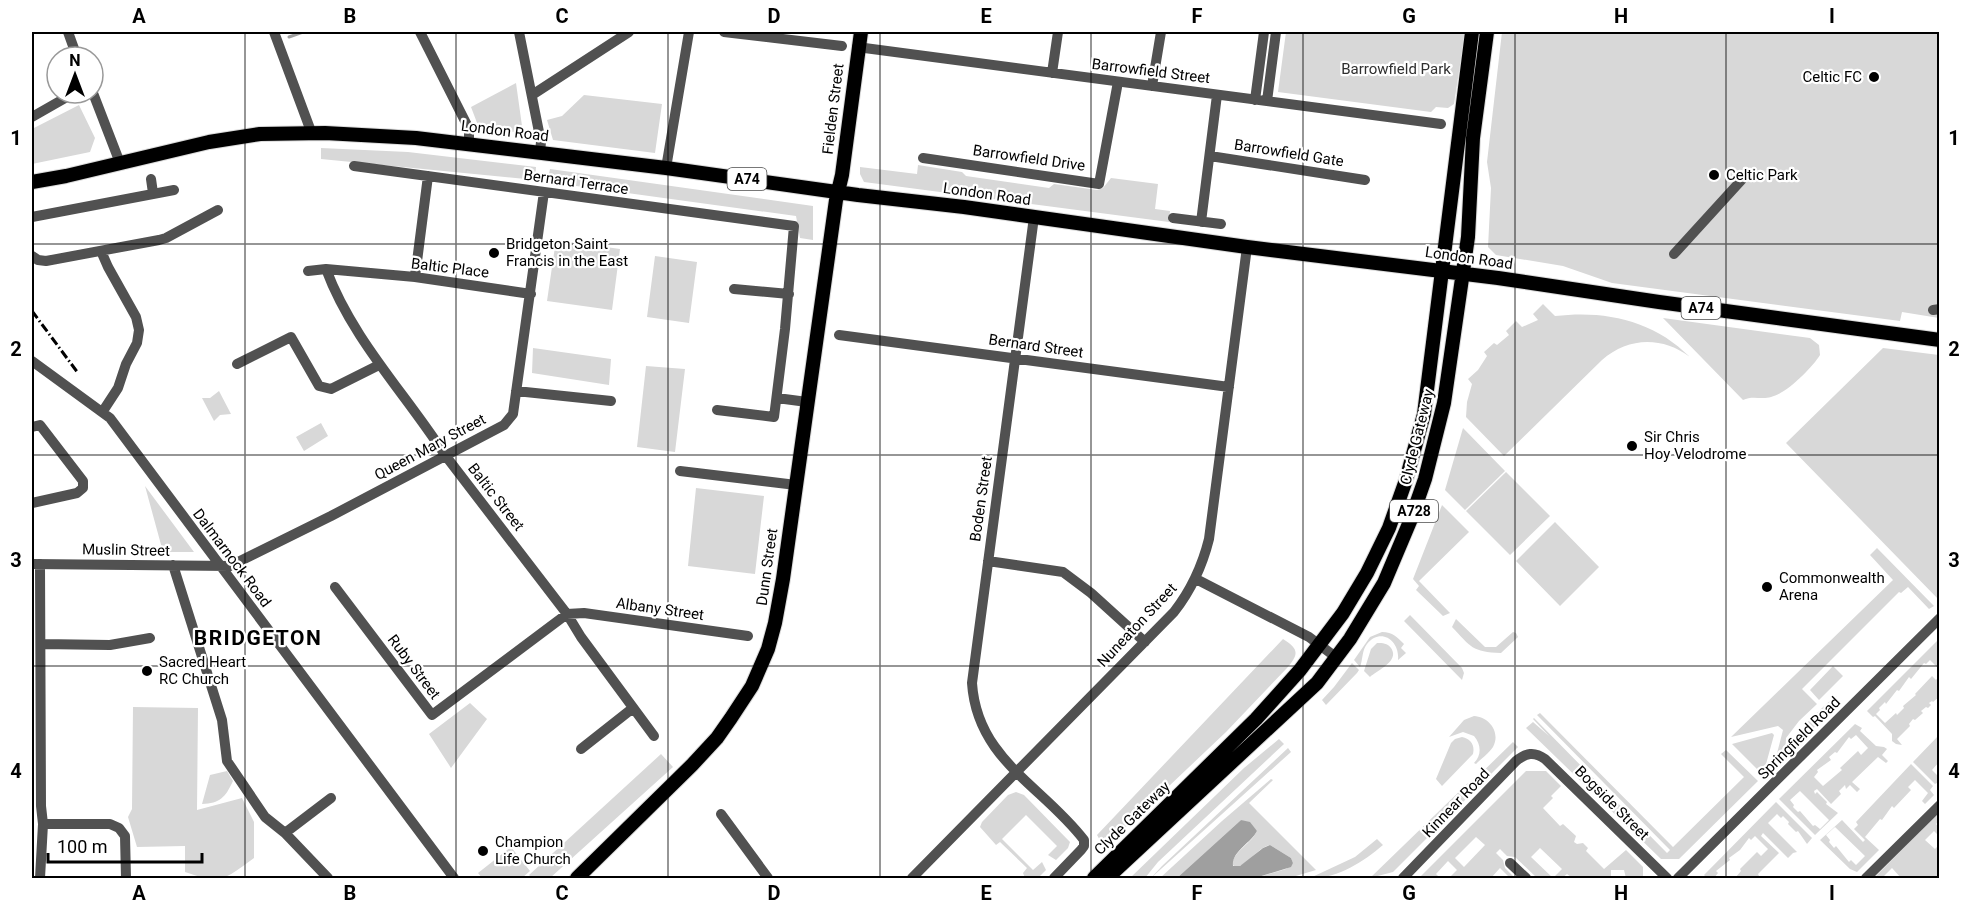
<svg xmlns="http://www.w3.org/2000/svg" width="1971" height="910" font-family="Roboto,sans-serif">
<rect width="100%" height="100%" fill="#fff"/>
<path fill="#d8d8d8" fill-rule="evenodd" d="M1286 32H1465L1454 104 1448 108 1436 107 1431 112 1278 92Z
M1502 32H1939V318L1902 312 1900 321 1612 283 1563 266 1496 255 1488 247 1491 188 1487 162Z
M516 83 523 133 479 128 471 107Z
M584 95 662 104 655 153 553 140 547 120 562 116Z
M79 105 95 138 90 152 32 164V129Z
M321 148 408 152 536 167 535 180 321 159Z
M918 165 962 172 966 176 1049 188 1054 184 1097 190 1103 188 1111 178 1158 184 1155 209 1170 211 1169 222 864 182 860 174V167L917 174Z
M550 169 813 206V240L800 238 796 216 547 182Z
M556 240 620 249 612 310 547 301Z
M655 256 697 262 689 323 647 317Z
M1543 304 1555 316C1605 310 1653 320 1690 357 1662 336 1628 337 1602 360L1504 456 1466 417 1467 402 1472 384 1468 379 1478 370 1487 356 1484 352 1494 343 1497 345 1509 335 1506 331 1516 321 1522 327 1538 320 1533 314Z
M1663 318 1810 338 1819 345 1820 355C1812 368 1786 394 1771 397 1761 400 1753 395 1743 400Z
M533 348 611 359 609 385 532 373Z
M1883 348 1939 355V600L1786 443Z
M646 366 685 369 675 452 637 447Z
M219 391 231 414 220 415 214 421 202 398H210Z
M321 423 328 436 304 451 296 437Z
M1463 428 1505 471 1465 510 1445 490Z
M1506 472 1550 516 1510 555 1466 511Z
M145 486 194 552H163Z
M696 488 764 496 755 574 688 566Z
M1442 505 1469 532 1419 581 1450 613 1443 616 1416 590 1419 586 1413 579Z
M1555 522 1599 567 1560 606 1516 561Z
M1877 548 1934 606 1929 609 1908 587 1901 593 1899 592 1802 689 1817 704 1799 721 1786 738 1785 757 1777 765H1774L1783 730 1778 726 1731 737 1893 580 1870 555Z
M1410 615 1462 668 1464 673 1462 680 1404 621Z
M1456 619 1485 647H1496L1513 632 1516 633 1518 637 1501 653C1472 652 1471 647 1452 627Z
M1382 632C1393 632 1397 637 1404 644L1401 648 1406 653 1398 660C1400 641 1381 627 1367 644 1362 650 1363 659 1360 667L1354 660 1370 637Z
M1283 639C1299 649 1299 654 1287 668L1226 732 1109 843 1101 842 1097 835Z
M1939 639V669L1930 660 1926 664 1924 663 1911 679 1909 677 1899 691 1897 690 1886 704 1885 702 1879 708 1880 710 1876 714 1885 723 1896 713 1897 715 1904 708 1903 706 1916 695 1915 694 1932 676 1936 680 1939 676V697L1933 702 1932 701 1929 703 1931 705 1928 708 1926 707 1921 711 1923 713 1915 720 1913 719 1909 724 1910 726 1897 739 1902 745 1896 744 1892 741V734L1875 716 1873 717 1867 711Z
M1377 643C1383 643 1387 643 1391 648 1400 661 1378 670 1370 677L1364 671 1371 649Z
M1352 663 1359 670 1357 673 1326 705 1322 700 1334 687Z
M1833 666 1843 676 1819 700 1810 690Z
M1835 696 1837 697 1835 706 1794 748C1794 730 1823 708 1835 696Z
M470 703 487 719 451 768 429 734Z
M133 707 198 708 197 810 242 798 254 822V858C225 879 222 885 185 872V846L137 847 128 817 132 809Z
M1540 713 1673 847 1744 777 1721 754 1726 750 1758 781 1679 859H1661L1526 728 1533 722 1549 736 1533 719 1534 718 1667 853 1670 850 1537 715Z
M1474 716C1489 717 1501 732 1493 747 1489 753 1481 759 1476 764L1474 763C1482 755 1481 744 1474 736L1463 732 1449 737 1464 720Z
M1855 724 1862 728 1860 731 1876 746 1884 747 1887 749 1882 755 1888 761 1886 763 1878 757 1852 782 1860 789 1857 792 1850 785 1846 789 1845 785 1839 791 1841 794 1831 804 1817 789 1814 791 1815 794 1817 792 1827 802 1826 804 1838 813 1815 835 1779 799ZM1856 735 1868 748 1861 755 1858 751 1840 768 1842 770 1823 786 1814 777 1818 772 1817 770 1831 760 1829 757 1835 752 1837 753 1849 737 1851 739ZM1800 791 1829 820 1820 829 1815 825 1813 826 1800 811 1798 812 1793 807 1794 805 1790 800Z
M1772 733 1774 735 1763 775 1732 744Z
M1939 735V762L1932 770 1939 777V782L1935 784 1913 762Z
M1462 737C1471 739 1475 745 1473 754L1442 786 1436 779 1451 743 1455 739Z
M1279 739 1284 744 1158 862 1145 878H1130L1244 768Z
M1513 742 1518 747 1393 872 1370 878 1468 783 1470 784Z
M1288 748 1291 752 1151 878 1162 866Z
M661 754 673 767 550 878H532L529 875Z
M1911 764 1933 786 1930 790 1934 795 1925 804 1922 801 1928 793 1915 780 1908 787 1911 790 1894 808 1892 806 1882 820 1880 819 1865 837 1879 850 1857 872 1850 869 1820 840 1842 820 1863 842 1865 840 1854 829 1858 825 1856 822ZM1835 827 1865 856 1856 865 1851 860 1849 862 1836 846 1834 848 1829 842 1830 840 1826 835Z
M227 771 233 781C225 798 220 803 202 804L210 775Z
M1526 771H1546L1561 786 1551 796 1553 798 1543 808 1560 826 1563 824 1576 836 1574 842 1577 844 1583 843 1588 848 1586 851 1604 869 1626 850 1643 867V878H1626L1624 870H1611V878H1572L1567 874 1562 878H1537L1515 857 1507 856 1500 849 1496 853 1503 860 1505 868 1515 878H1508L1509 877 1500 868 1491 878H1449L1457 870 1448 861 1436 874 1440 878H1419ZM1476 837 1485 845 1464 867 1455 858ZM1540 848 1562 869 1553 878 1531 857Z
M1271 779 1273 780 1249 803 1316 870 1289 878H1255L1286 869 1293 863 1291 858 1270 845C1256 848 1249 866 1235 867L1232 864C1235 850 1251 844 1257 831L1241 820 1177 878H1160L1222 821Z
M1016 792 1024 795 1070 842 1068 848 1056 860 1048 855 1057 846 1026 815 1002 839 1033 870 1042 862 1046 870 1038 878H1025L1023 873 1027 868 1000 842 996 845 980 827 982 822 1008 795Z
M1776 802 1812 838 1807 844 1798 831 1796 832 1788 824 1789 822 1783 816 1781 818 1777 814 1768 823 1797 852 1793 853 1788 858 1763 833 1761 836 1779 853 1758 874 1759 876 1757 878H1731L1733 876 1735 878 1741 871 1740 869 1757 852 1761 856 1768 849 1755 836 1751 840 1749 838 1740 850 1729 858 1730 860 1716 871 1718 873 1714 878H1707L1704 875Z
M1939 812V821L1936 824 1939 827V836L1934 831 1925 840 1935 849 1939 845V878H1901L1892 868 1883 877 1884 878H1874Z
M1377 839 1383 845C1363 862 1337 879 1310 878L1355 857Z
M511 847 530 871 522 878H482L478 873Z"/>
<path fill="#9f9f9f" d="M1241 820 1250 822 1257 831C1251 843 1231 852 1233 866H1240L1263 848 1270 845 1291 858 1293 863 1291 867 1255 878H1177Z"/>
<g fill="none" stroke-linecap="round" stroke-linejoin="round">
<path stroke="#9f9f9f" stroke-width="3" d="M289 37 303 32"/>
<g stroke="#dbdbdb" stroke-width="16">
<path id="major" d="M32 182 66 176 209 142 260 134 325 133 416 138 666 168 858 195 964 207 1247 247 1498 278 1659 302 1940 340
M577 878 692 765 717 738 731 718 752 686 768 649 775 623 783 579 836 200 842 175 861 32
M1094 878 1256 719 1300 670 1343 613 1367 573 1389 528 1406 480 1424 414 1472 32
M1107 878 1317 683 1350 639 1384 583 1411 519 1425 479 1444 403 1468 237 1473 138 1487 32"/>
</g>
<path stroke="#515151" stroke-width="10" d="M68 32 77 57
M274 32 312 134
M420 32 469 129V144
M519 32 541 142 540 152
M724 32 842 46
M857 47 1441 124
M1052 73 1058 32
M1152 86 1161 32
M93 93 120 163
M532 95 629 32
M1255 100 1264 32
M1267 101 1276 32
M32 117 74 93
M1210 156 1365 180
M923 158 1099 184 1118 82
M354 166 794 226 785 329 774 417 717 410
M666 168 689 32
M151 179 153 193
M32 217 174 190
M1034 217 972 683C977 760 1043 786 1084 840V846L1081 850 1054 878
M1173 218 1221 224
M1201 222 1217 95
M101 251 108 267 136 317 139 330 137 343 126 364 118 388 103 411
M1674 254 1747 174
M32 256 38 260 46 261 159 240 166 238 218 210
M326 269C352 339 405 393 445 455L567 614 581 637 654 736
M308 271 326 269 415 277 531 294
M415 277 428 176
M734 289 789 294
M1933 310 1940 309
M839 335 1229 387
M32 361 110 418 454 878
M237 364 291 337 319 386 331 389 379 365
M516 391 611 401
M777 398 807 402
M32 427 40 425 83 481V488L77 493 32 503
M680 471 796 485
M988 561 1063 572 1091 593 1145 642
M32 564 230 566 331 516 504 425 513 414 544 192
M40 564 41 806 43 824 40 878
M173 565 222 720 227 761 265 817 285 833 328 878
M1196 579 1309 637 1337 658
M335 587 432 715 567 614 584 613 748 636
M41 644 110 645 150 638
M581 749 633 708
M721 814 768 878
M43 824H110L119 828 125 836 126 878
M285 833 331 798
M1510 863 1526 878
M912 878 1174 612C1192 589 1202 567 1209 539L1247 247
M1403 878 1516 761C1526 753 1534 751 1545 759L1667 878
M1678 878 1940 618
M1866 878 1940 805"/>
<use href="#major" stroke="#000" stroke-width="14"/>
<path stroke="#000" stroke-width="3" stroke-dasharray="9 3 1.5 3" stroke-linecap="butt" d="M32 311 78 373"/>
</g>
<path fill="none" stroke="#000" stroke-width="1.5" stroke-opacity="0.55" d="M245 32V878M456 32V878M668 32V878M880 32V878M1091 32V878M1303 32V878M1515 32V878M1726 32V878M32 244H1940M32 455H1940M32 666H1940"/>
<g fill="#000" stroke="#fff" stroke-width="2">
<circle cx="1874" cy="77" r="6"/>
<circle cx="1714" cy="175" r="6"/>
<circle cx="494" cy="253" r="6"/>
<circle cx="1632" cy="446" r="6"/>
<circle cx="1767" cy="587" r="6"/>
<circle cx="147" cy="671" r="6"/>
<circle cx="483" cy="851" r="6"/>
</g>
<g text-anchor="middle" stroke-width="4.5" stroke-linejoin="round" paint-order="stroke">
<g fill="#fff" stroke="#4c4c4c" stroke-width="1.5">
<rect x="727.5" y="168" width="39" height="22" rx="4.5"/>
<rect x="1681.5" y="297" width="39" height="22" rx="4.5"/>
<rect x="1390" y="500" width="48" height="22" rx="4.5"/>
</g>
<g font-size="14" font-weight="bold" fill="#000">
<text x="747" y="184">A74</text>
<text x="1701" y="313">A74</text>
<text x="1414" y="516">A728</text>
</g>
<g font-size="15" fill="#2f2f2f" stroke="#fff">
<text x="1396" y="74">Barrowfield Park</text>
</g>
<g font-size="15" fill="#000" stroke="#fff">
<text transform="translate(1151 71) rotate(7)" y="5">Barrowfield Street</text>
<text transform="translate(833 109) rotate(-83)" y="5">Fielden Street</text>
<text transform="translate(505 131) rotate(7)" y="5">London Road</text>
<text transform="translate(1289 153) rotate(9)" y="5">Barrowfield Gate</text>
<text transform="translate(1029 158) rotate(8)" y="5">Barrowfield Drive</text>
<text transform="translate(576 182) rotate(8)" y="5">Bernard Terrace</text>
<text transform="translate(987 194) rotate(8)" y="5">London Road</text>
<text transform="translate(1469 258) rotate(8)" y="5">London Road</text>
<text transform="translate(450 268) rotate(7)" y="5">Baltic Place</text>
<text transform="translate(1036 346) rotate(8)" y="5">Bernard Street</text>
<text transform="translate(1417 437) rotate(-76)" y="5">Clyde Gateway</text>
<text transform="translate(430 447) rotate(-28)" y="5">Queen Mary Street</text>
<text transform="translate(496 497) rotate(52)" y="5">Baltic Street</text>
<text transform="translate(981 499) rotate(-82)" y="5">Boden Street</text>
<text transform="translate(126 550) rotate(1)" y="5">Muslin Street</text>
<text transform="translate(232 558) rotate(53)" y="5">Dalmarnock Road</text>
<text transform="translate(767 567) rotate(-82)" y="5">Dunn Street</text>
<text transform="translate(660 609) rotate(8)" y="5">Albany Street</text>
<text transform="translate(1137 625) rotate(-47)" y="5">Nuneaton Street</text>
<text transform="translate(414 667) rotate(53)" y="5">Ruby Street</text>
<text transform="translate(1799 738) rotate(-45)" y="5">Springfield Road</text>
<text transform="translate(1456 803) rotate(-46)" y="5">Kinnear Road</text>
<text transform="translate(1612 803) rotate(45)" y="5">Bogside Street</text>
<text transform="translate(1132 818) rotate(-44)" y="5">Clyde Gateway</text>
</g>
<g font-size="15" fill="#000" stroke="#fff" text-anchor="start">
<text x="1862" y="82" text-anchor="end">Celtic FC</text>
<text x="1726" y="180">Celtic Park</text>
<text x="506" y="249">Bridgeton Saint<tspan x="506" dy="17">Francis in the East</tspan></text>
<text x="1644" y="442">Sir Chris<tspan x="1644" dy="17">Hoy Velodrome</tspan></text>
<text x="1779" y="583">Commonwealth<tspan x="1779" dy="17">Arena</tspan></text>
<text x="159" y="667">Sacred Heart<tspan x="159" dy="17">RC Church</tspan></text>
<text x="495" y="847">Champion<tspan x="495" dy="17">Life Church</tspan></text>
</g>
<g font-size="21" font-weight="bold" letter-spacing="1.5" fill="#000" stroke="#fff">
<text x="258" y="645">BRIDGETON</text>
</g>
</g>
<rect width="1971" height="910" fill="none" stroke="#ffffff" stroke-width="66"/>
<g transform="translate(75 75)"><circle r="28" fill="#ffffff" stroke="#999999" stroke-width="1.5"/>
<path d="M0-4.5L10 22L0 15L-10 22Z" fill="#000000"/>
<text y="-9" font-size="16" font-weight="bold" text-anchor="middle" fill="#000000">N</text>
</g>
<path d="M48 853v9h154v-9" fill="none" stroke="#000000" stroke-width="3"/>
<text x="57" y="853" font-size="18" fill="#000000" stroke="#ffffff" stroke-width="4.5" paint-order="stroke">100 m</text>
<rect x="33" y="33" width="1905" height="844" fill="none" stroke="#000" stroke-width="2"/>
<g font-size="20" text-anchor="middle" font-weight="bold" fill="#000">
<text x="139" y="23">A</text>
<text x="350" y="23">B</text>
<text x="562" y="23">C</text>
<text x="774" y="23">D</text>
<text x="986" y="23">E</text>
<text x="1197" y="23">F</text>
<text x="1409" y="23">G</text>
<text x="1621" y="23">H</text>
<text x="1832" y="23">I</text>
<text x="16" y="145">1</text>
<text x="1954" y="145">1</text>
<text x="16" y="356">2</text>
<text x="1954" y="356">2</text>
<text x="16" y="567">3</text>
<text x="1954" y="567">3</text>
<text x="16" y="778">4</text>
<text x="1954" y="778">4</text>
<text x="139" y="900">A</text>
<text x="350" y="900">B</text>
<text x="562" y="900">C</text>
<text x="774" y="900">D</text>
<text x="986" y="900">E</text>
<text x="1197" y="900">F</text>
<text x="1409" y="900">G</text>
<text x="1621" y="900">H</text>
<text x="1832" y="900">I</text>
</g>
</svg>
